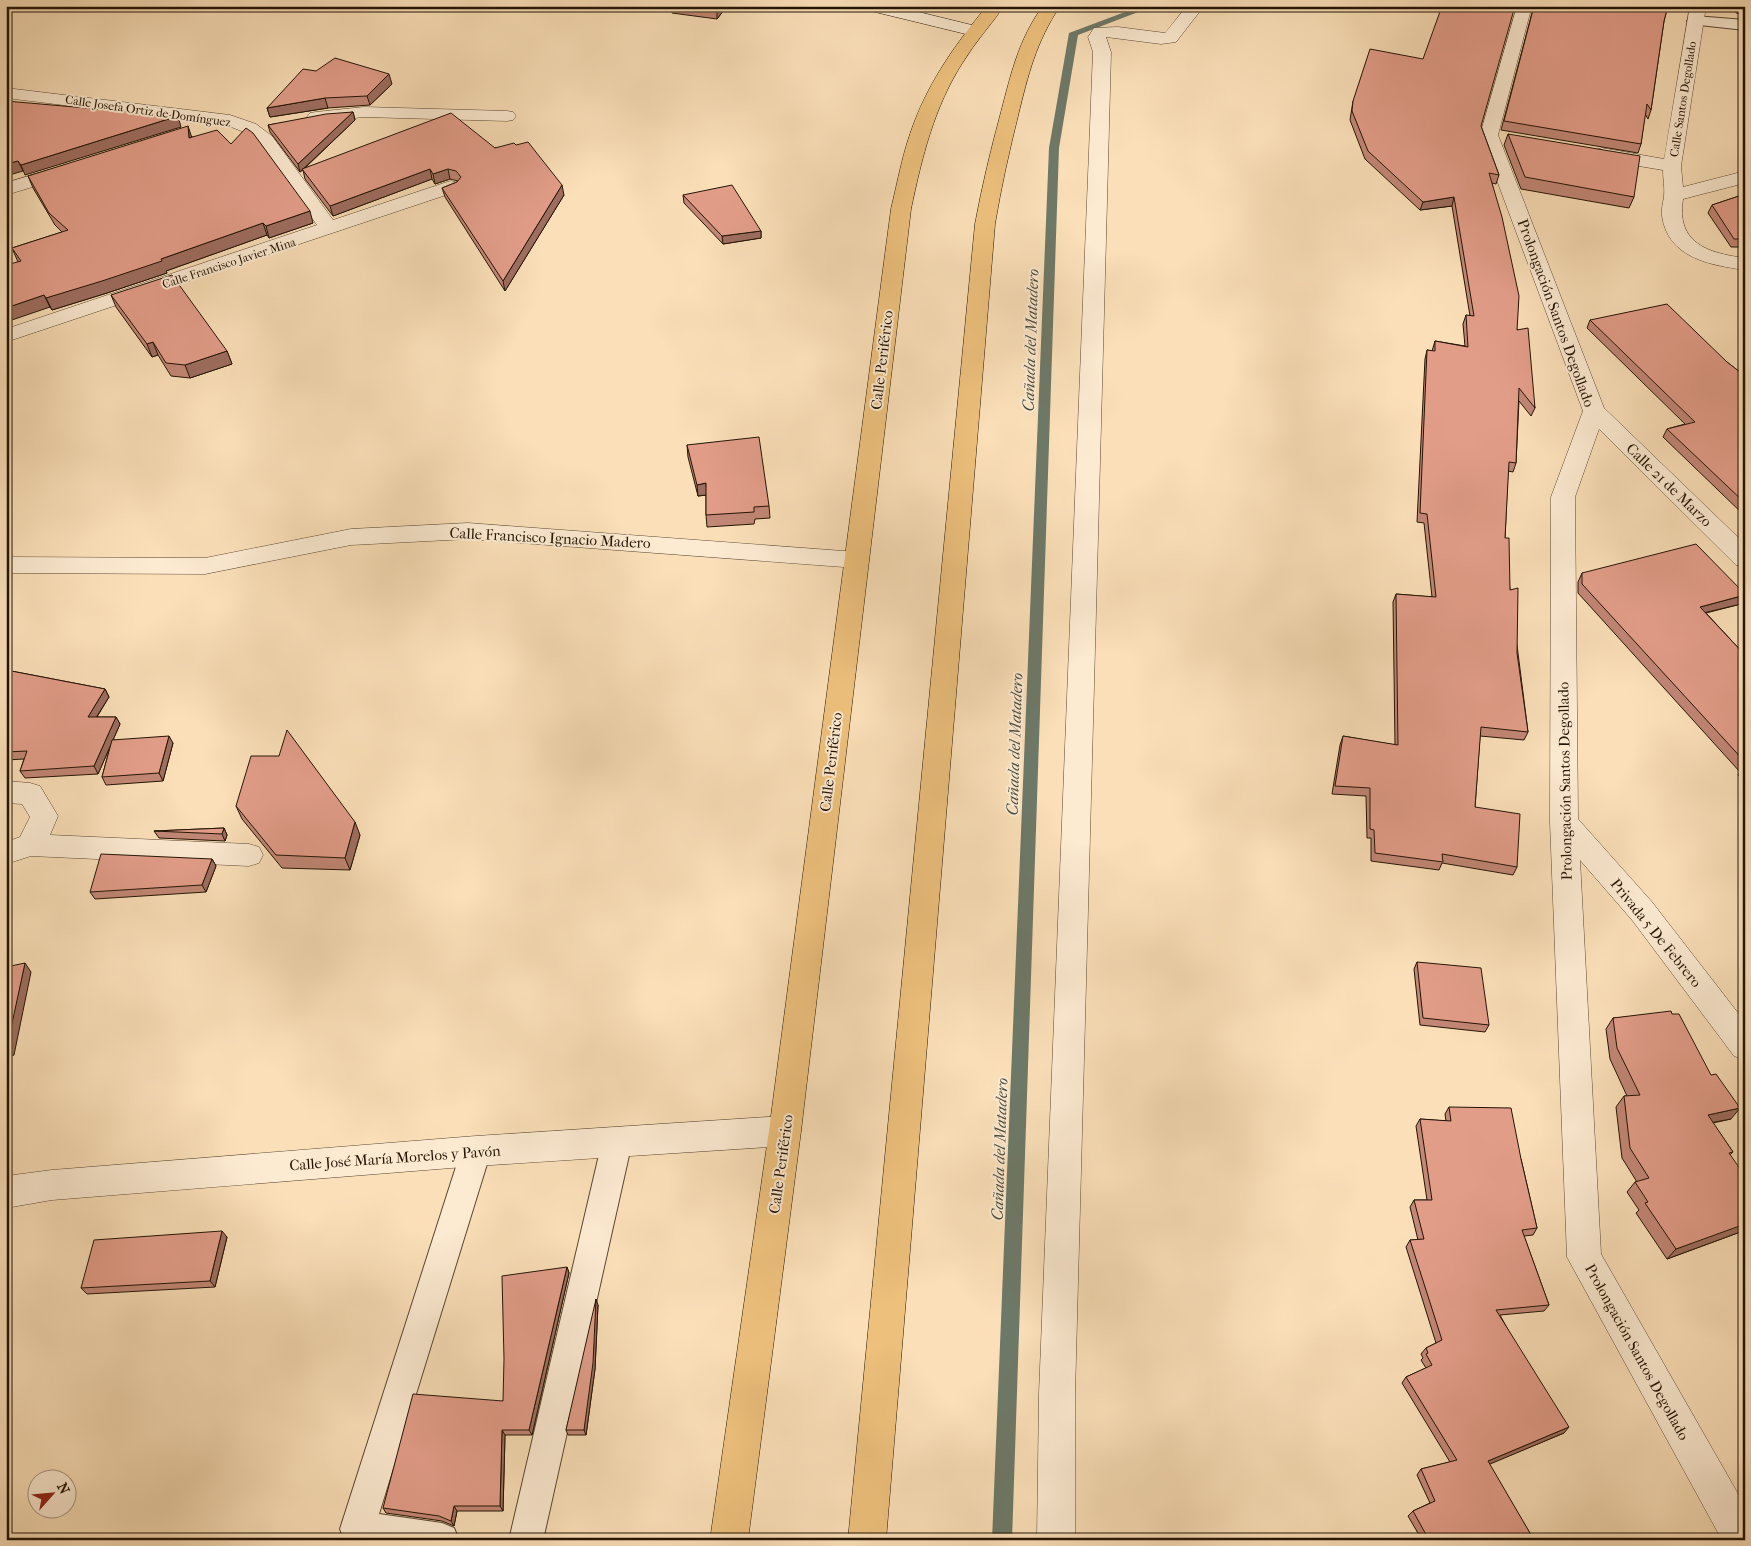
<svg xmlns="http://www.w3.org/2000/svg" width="1751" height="1546" font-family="'IM FELL French Canon',serif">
<rect width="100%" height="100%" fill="#fadfb8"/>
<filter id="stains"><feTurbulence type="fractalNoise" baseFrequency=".004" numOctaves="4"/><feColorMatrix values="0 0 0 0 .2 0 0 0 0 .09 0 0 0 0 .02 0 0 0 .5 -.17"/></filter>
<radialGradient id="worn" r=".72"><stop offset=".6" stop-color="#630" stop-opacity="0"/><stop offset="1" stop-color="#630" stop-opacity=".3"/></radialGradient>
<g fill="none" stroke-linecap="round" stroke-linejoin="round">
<path fill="#6d7968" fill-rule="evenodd" d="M1141 6H1154L1078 35 1059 148 1012 1540H992L1049 148 1069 33Z"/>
<g stroke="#594731" stroke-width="2">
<path id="lane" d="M1695 16 1745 20V30L1690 24 1687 21 1690 18Z
M617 1128 628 1132 632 1142 543 1540H509L602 1142 606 1132Z
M476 1137 487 1141 491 1151 379 1514 442 1523 454 1528 459 1540H344L340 1529 461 1151 465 1141Z"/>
</g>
<g stroke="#594731" stroke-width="1">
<path id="street" d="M1187 6H1204L1176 42 1161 44 1106 37 1111 52 1075 1394V1540H1037L1039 1394 1093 52 1088 37 1094 28 1118 27 1165 33Z
M1517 6H1529L1531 9 1498 135 1604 408 1745 544V567L1736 565 1599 429 1575 497 1578 819 1652 902 1745 1022V1060L1734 1056 1632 920 1580 860 1601 1254 1745 1506V1540H1722L1567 1257 1550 822 1551 497 1583 411 1480 135Z
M1690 6H1706L1681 166 1683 187 1745 171V183L1683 199C1676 243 1707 253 1745 258V270C1710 265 1668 258 1662 216 1661 210 1663 203 1664 197 1665 188 1663 179 1663 170L1602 160 1595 158 1593 154 1595 150 1602 148 1664 159Z
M6 88 230 115 256 124 272 136 333 220 444 183 451 181 458 183 461 187 458 191 6 342V329L317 225 258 144 244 132 226 125 6 98Z
M364 107 507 111 513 112 516 116 513 120 507 121 364 117 316 122 310 121 307 117 310 113 316 112Z
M65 165 72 167 74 171 72 175 6 195V183Z
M468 523 857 552 866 554 869 560 866 566 857 568 468 539 351 545 205 574 6 573V557L205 558 351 529Z
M6 781 30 783 40 786 58 816 50 835 249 844 259 847 263 855 259 863 249 866 31 856 6 864V842L20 837 30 817 22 804 6 803Z
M785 1116 797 1121 801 1131 797 1141 785 1146 476 1166 52 1200 6 1208V1176L52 1170 476 1136Z"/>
</g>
<g stroke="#231404" stroke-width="1">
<path id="secondary" d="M865 6H894L980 27 982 31 980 35 974 36 867 10Z"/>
</g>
<g stroke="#231404" stroke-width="1">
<path id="highway" d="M987 6H1004C991 25 975 42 963 62 934 107 922 157 911 209L801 1131 748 1540H710L769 1131 891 209C898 180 903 151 914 123 930 80 957 42 987 6Z
M1043 6H1060C1036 42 1028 75 1018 116 1009 152 1001 188 995 224L886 1540H848L975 224C982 186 991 149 1001 112 1011 74 1019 38 1043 6Z"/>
</g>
<use href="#lane" fill="#fcead1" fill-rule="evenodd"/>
<use href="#street" fill="#fcead1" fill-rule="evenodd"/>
<use href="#secondary" fill="#fcead1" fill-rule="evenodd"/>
<use href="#highway" fill="#edc07c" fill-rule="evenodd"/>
</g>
<path fill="#c28776" stroke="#231404" d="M671 6H727L717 19 672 13Z
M1531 6H1668L1664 21 1651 110 1648 119 1645 114 1641 144 1638 153 1501 130 1533 9Z
M1734 6H1745V14L1736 13Z
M392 84 370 105 328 108 270 117 267 108Z
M1353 101 1481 126 1499 175 1496 184 1492 183 1517 330 1535 408 1531 416 1519 401 1516 463 1513 472 1508 471 1505 538 1510 590 1528 732 1524 740 1480 736 1475 807 1517 867 1513 875 1442 863 1439 870 1371 861V838H1367L1366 796 1332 794 1340 745 1343 736 1395 745 1393 602 1396 594 1432 597 1424 523 1417 522 1425 359 1427 350 1432 351 1435 341 1465 346 1463 324 1466 315 1470 316 1452 206 1420 210 1365 159 1350 120Z
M353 112 355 120 305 168 495 148 516 145 564 195 505 291 445 197 442 188 457 182 458 181 450 179 435 184 432 179 333 216 305 179 303 170 300 172 270 132 268 125Z
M1508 134 1634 197 1629 208 1521 189 1504 145Z
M192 137 231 144 313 223 269 238 267 235 166 271 167 273 107 293 52 310 18 262 12 248 62 232 55 225 33 188 28 176Z
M1745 194V247H1731L1708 213 1712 205Z
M683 195 761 231V238L723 244 684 203Z
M111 295 227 351 232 364 190 378 171 376 158 355 152 357 116 307Z
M1590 320 1727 362 1745 376V516L1663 437 1667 429 1685 424 1587 328Z
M687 445 769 506 770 518 755 519 754 524 707 527 706 515V495L698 496 688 457Z
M1582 573 1745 594V597L1741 604 1706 613 1745 655V782L1738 775 1740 772 1578 593V582Z
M6 670 105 689 109 697 97 717H116L120 724 113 740 173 743 163 781 106 785 102 777 110 747 98 774 25 778 20 771 24 759 6 760Z
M236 806 360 835 350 870 282 868 242 819Z
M224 828 227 835 225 841 159 838 154 831Z
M212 859 216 866 206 892 95 899 90 892Z
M1417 962 1489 1025 1485 1032 1420 1025 1414 969Z
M1672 1014 1731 1119 1713 1123 1733 1152 1730 1155 1743 1231 1667 1259 1636 1213 1639 1210 1627 1192 1635 1182H1637L1622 1158 1616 1107 1624 1096H1627L1610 1059 1606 1029 1613 1018Z
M1449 1107 1521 1159 1537 1228 1533 1235 1524 1236 1549 1305 1544 1311 1500 1315 1564 1433 1489 1464 1534 1540H1422L1408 1516 1413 1511 1430 1503 1417 1475 1421 1469 1450 1462 1402 1383 1406 1377 1426 1368 1421 1360 1423 1358 1421 1354 1426 1348 1436 1343 1406 1247 1410 1240H1418L1410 1207 1414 1200H1427L1416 1126 1420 1119 1446 1121 1445 1114Z
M227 1237 215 1287 87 1294 81 1288Z
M567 1267 569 1273 532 1435H505L503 1511H457L454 1526 442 1521 386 1513 383 1508 503 1401Z
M598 1305 595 1369 586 1435H568L566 1430Z"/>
<path fill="#9e6e60" stroke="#231404" d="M721 6H727L717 19V12Z
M389 74 392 84 370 105 367 96Z
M325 98 328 108 270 117 267 108Z
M353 112 355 120 300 172 298 164Z
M178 116 181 127 25 175 21 165Z
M188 126 192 138H189Z
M18 161 23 171 6 176V164Z
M430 169 432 179 333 216 330 206Z
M448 169 450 179 435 184 433 174Z
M562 185 564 195 505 291 503 281Z
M1454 197 1452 206 1420 210 1423 202Z
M310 211 313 223 269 238 266 226Z
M263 223 267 235 166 271 167 273 107 293 52 310 46 298 161 259Z
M761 231V238L723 244 722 236Z
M44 295 50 307 6 322V308Z
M153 342 158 355 152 357 147 344Z
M227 351 232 364 190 378 185 365Z
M706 483 707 495 698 496 697 485Z
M1745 595V597L1741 604 1695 615 1700 607Z
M105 689 109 697 92 724 88 717Z
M116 717 120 724 98 774 94 766Z
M169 736 173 743 163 781 159 773Z
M355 822 360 835 350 870 345 858Z
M224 828 227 835 225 841 222 834Z
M212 859 216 866 206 892 202 885Z
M25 963 31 972 14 1055 6 1058V1047Z
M1740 1108 1731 1119 1699 1125 1708 1115Z
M1745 1221V1229L1743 1231 1667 1259 1676 1249Z
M222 1231 227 1237 215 1287 210 1281Z
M567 1267 569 1273 532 1435 529 1430Z
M596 1299 598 1305 595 1369 586 1435 584 1430Z
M1569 1427 1564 1433 1483 1467 1488 1461Z
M502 1430 505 1435 503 1511 500 1506Z
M454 1506 457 1511 454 1526 451 1521Z"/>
<path fill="#e29d89" stroke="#231404" d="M671 6H721L717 12Z
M1442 6H1515L1481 126 1499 175 1489 173 1502 217 1519 296 1517 330 1528 328 1535 408 1519 388 1516 463 1509 462 1505 538H1509L1510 590 1518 588 1517 653 1528 732 1481 727 1475 807 1520 814 1517 867 1442 854 1443 862 1375 853 1374 830 1370 829V788L1335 786 1343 736 1398 745 1396 594 1436 597 1427 514 1420 513 1427 350 1435 351V341L1468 347 1466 315 1474 316 1454 197 1423 202 1368 151 1352 111 1353 101 1370 49 1423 59Z
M1534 6H1668L1664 21 1651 110 1647 104 1641 144 1504 121Z
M335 58 389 74 367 96 325 98 267 108 303 69 316 71Z
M6 101 178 116 21 165 18 161 6 164Z
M353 112 298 164 268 125 326 114Z
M451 113 495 148 514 143 516 145 528 142 562 185 503 281 442 188 457 182 461 177 456 171 448 169 433 174 430 169 330 206 302 169Z
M188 126 189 138 217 130 231 144 246 128 253 133 310 211 266 226 263 223 161 259 162 261 102 281 46 298 44 295 6 308V265L21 261 12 248 68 230 49 213 28 176Z
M1508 134 1640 156 1634 197 1525 177Z
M732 185 761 231 722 236 683 195Z
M1745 194V239H1734L1712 205Z
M172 275 227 351 185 365 166 363 153 342 147 344 111 295Z
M1667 304 1727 362 1745 376V503L1667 429 1695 422 1590 320Z
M759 437 769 506 754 507V512L706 515V483L697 485 687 445Z
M1696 544 1745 594V595L1700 607 1745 655V762L1582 584V573Z
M6 670 105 689 88 717H116L94 766 20 771 27 751 6 752Z
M287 730 355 822 345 858 276 855 236 806 251 756H279Z
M169 736 159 773 102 777 112 740Z
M224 828 222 834 154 831Z
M101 854 212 859 202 885 90 892Z
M1417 962 1481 968 1489 1025 1423 1018Z
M25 963 7 1047H6V967Z
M1671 1011 1672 1014H1679L1711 1075 1716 1074 1740 1108 1708 1115 1733 1152 1729 1153 1745 1176V1224L1676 1249 1645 1203 1648 1202 1635 1182 1649 1178 1630 1148 1624 1096 1640 1095 1617 1048 1613 1018Z
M1449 1107 1511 1108 1521 1159 1537 1228 1522 1230 1549 1305 1496 1310 1569 1427 1488 1461 1534 1540H1429L1413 1511 1435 1501 1421 1469 1457 1460 1406 1377 1432 1365 1426 1354 1428 1353 1426 1348 1442 1340 1410 1240 1424 1239 1414 1200H1432L1420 1119 1451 1121Z
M222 1231 210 1281 81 1288 94 1240Z
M567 1267 529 1430H502L500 1506H454L451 1521 439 1516 383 1508 413 1394 503 1401 504 1359 502 1276Z
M596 1299 593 1363 584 1430H566Z"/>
<g text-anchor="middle" stroke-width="4" stroke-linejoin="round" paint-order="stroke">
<g font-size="12" fill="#231404" stroke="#fcead1">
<text transform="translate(1683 99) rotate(-81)" y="4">Calle Santos Degollado</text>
<text transform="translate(148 111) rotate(8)" y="4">Calle Josefa Ortiz de Domínguez</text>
<text transform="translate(229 263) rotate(-18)" y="4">Calle Francisco Javier Mina</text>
</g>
<g font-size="15" fill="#231404" stroke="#fcead1">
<text transform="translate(1556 313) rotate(70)" y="5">Prolongación Santos Degollado</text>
<text transform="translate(882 360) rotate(-83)" y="5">Calle Periférico</text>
<text transform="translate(1669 485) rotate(44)" y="5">Calle 21 de Marzo</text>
<text transform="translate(550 538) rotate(3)" y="5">Calle Francisco Ignacio Madero</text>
<text transform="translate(831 762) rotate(-83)" y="5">Calle Periférico</text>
<text transform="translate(1565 781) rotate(-91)" y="5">Prolongación Santos Degollado</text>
<text transform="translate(1656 933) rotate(51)" y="5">Privada 5 De Febrero</text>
<text transform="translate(395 1158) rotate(-4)" y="5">Calle José María Morelos y Pavón</text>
<text transform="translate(781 1164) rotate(-82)" y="5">Calle Periférico</text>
<text transform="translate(1637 1352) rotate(61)" y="5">Prolongación Santos Degollado</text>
</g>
<g font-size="16" font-style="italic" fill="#4e4f3e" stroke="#fcead1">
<text transform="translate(1030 340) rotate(-88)" y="6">Cañada del Matadero</text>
<text transform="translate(1014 744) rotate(-88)" y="6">Cañada del Matadero</text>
<text transform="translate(999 1149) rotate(-88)" y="6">Cañada del Matadero</text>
</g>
</g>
<rect width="1751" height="1546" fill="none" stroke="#fadfb8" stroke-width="25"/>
<rect x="8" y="8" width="1736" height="1531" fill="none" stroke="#231404" stroke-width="2.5"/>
<rect x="12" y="12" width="1726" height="1521" fill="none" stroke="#231404"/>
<g transform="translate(52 1494) rotate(63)"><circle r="24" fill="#fcead1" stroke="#a5947f"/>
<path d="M0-4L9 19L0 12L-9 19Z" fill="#8f2418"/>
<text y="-8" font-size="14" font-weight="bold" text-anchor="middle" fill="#231404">N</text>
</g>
<rect width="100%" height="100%" filter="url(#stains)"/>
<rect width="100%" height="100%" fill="url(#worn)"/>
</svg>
